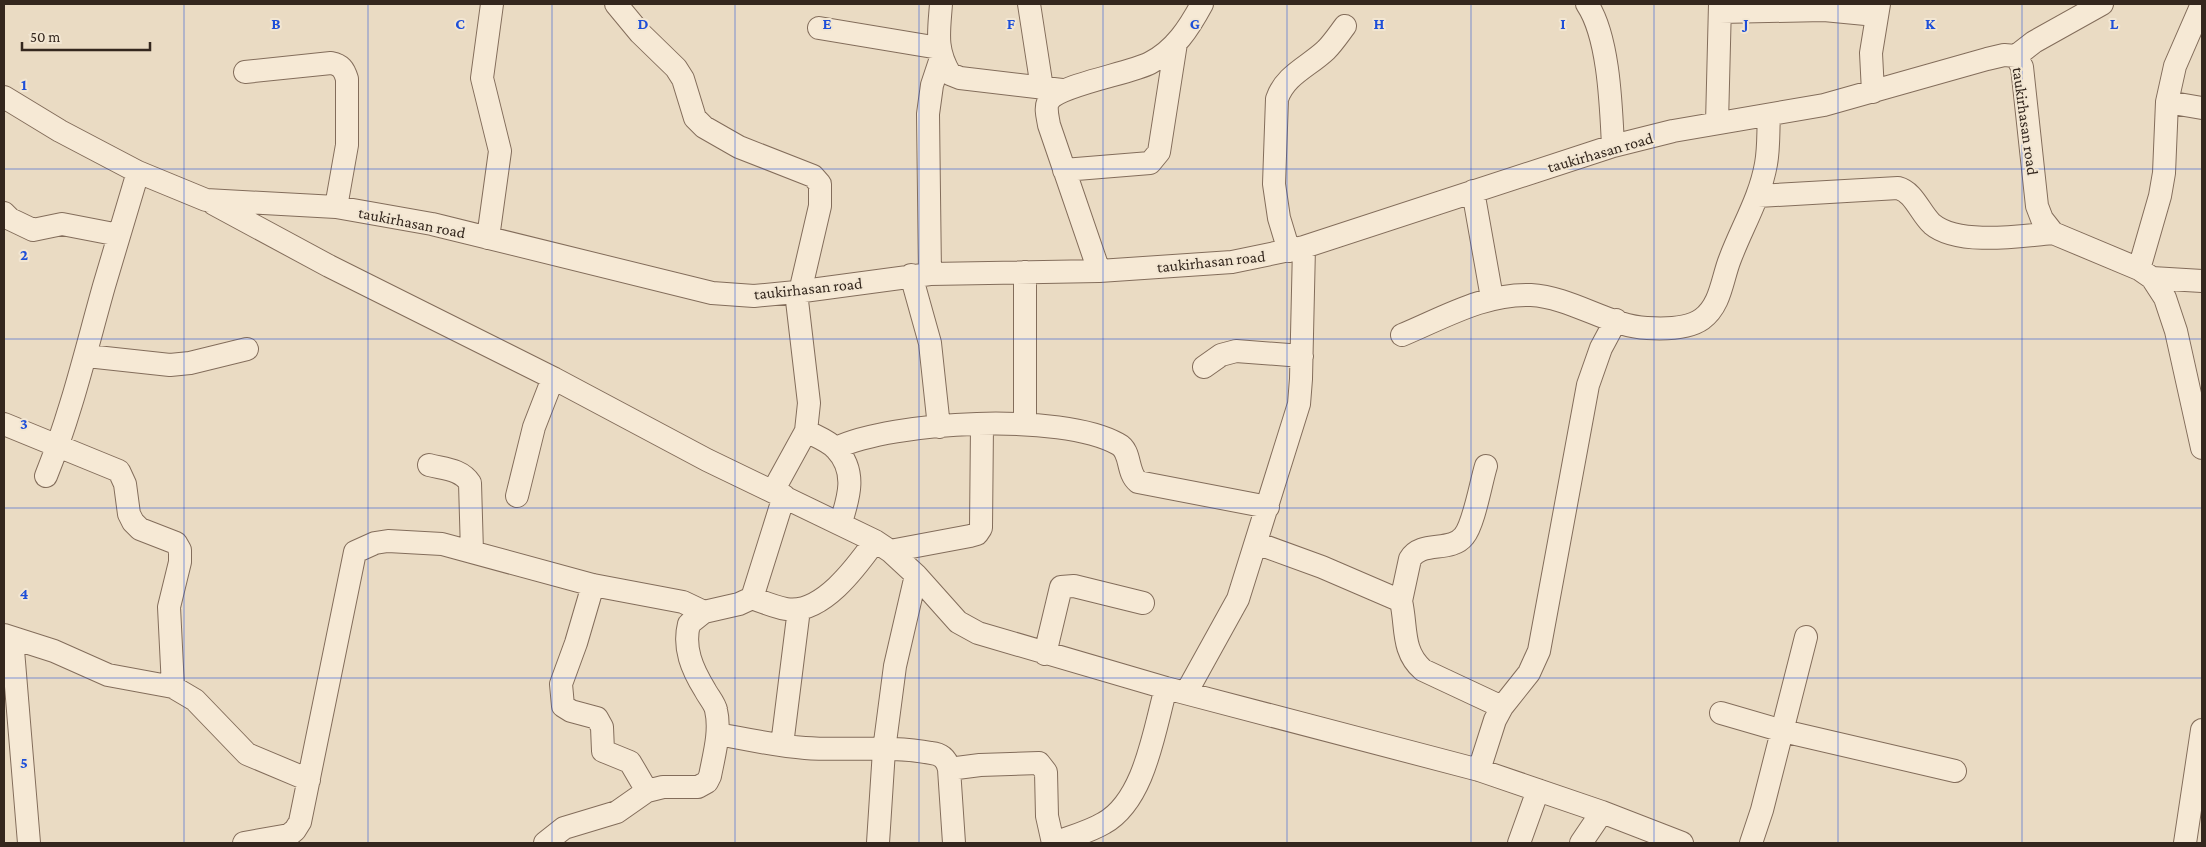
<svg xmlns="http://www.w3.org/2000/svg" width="2206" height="847" font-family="'Crimson Pro',serif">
<rect width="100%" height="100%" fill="#eadbc3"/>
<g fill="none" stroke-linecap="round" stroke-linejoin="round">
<g stroke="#836d5b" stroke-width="24">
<path id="minor" d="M616 4 640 33 676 68 683 79 695 118 704 127 739 147 813 176 820 184V206L800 292
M941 4C939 32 935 49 950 74L960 78 1062 90
M1029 4 1042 88
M1587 4C1609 37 1611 106 1613 146
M1720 12 1824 10 1876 15
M819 28 939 48
M2016 56 2034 42 2102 4
M245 72 331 63C341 65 344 69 347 79V145L336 207
M1873 92 1871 53 1879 4
M4 97 60 131 138 172 206 200 336 207 432 224 712 293 754 296 796 292 930 274 1099 271 1232 262 1304 247 1613 146 1673 131 1824 105 1987 59 2004 55 2016 56 2022 67 2037 206 2042 219 2053 233 2139 269 2152 278 2165 298 2176 331 2202 448
M2167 102 2202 108
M1717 123 1720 4
M1064 170 1150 163 1159 152 1176 43
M1473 191 1492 298
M1758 196 1898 188C1914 192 1920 213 1932 224 1958 246 2021 236 2053 233
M214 204 329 266 553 378 707 460 875 541 890 551 916 575 958 622 978 633 1166 688 1479 770 1602 812 1682 843
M4 213 10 219 33 230 62 224 119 235
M488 238 500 151 482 78 492 4
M1289 251 1279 218 1274 184 1277 99C1285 75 1308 67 1326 50 1333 43 1339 34 1345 26
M2139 269 2160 196 2164 173 2167 102 2175 66 2202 4
M1099 271 1049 125C1048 118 1045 109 1048 102 1057 85 1129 74 1150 63 1175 50 1189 28 1202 4
M1025 272V424
M930 274 928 114 932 85 941 58
M911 275 930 343 939 427
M2152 278 2202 281
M1402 335C1443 318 1485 293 1531 295 1571 297 1611 327 1647 328 1663 329 1688 329 1702 319 1721 305 1722 279 1730 259 1742 227 1760 198 1766 164 1769 148 1768 131 1769 115
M87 356 170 365 190 363 247 349
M1204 367 1221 355 1236 351 1302 356
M4 424 119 471 125 484 129 514 133 522 140 529 176 543 180 550V562L169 607 173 687
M806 431C815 436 829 441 836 449 857 471 849 497 841 522
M836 448C893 421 1061 412 1118 444 1132 451 1126 472 1138 482L1268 507
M429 465C444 469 461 469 470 483L472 552
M46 476C71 414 86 350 104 286 115 248 127 210 138 172
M773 491 806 431 809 403 796 292
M517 496 534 427 553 378
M1256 543 1322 567 1401 601C1407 626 1401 651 1423 670L1502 707
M890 551 970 536 977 534 981 528 982 425
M593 585 576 643 561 684 563 706 571 711 597 718 602 727 603 751 630 762 647 791
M752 598C763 602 775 607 786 609 822 615 857 566 875 541
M1401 601 1410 559C1421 540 1451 553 1464 536 1474 524 1481 482 1486 466
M4 635 54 651 108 675 173 687 195 700 247 754 309 780
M12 638 29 843
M1045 654 1061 587 1074 586 1143 603
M1186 693 1238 599 1299 404 1301 379 1304 247
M1721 713 1783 731 1955 771
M718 734C746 739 776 746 805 748 846 751 890 745 931 753 942 754 947 760 949 769L954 843
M782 745 799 609
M949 769 980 765 1039 763 1046 772 1047 816 1053 843
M1479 770 1495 720 1502 707 1529 673 1539 651 1588 385 1601 348 1616 320
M244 843 289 835 295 830 300 822 355 552 375 543 388 541 442 544 593 585 683 602 704 612
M545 843 564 828 617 812 647 791 663 787H698L707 782 710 776C714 755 721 731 716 710 715 704 708 696 705 690 692 669 683 648 689 624L704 612 739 604 752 598 784 496
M878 843 884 750 895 666 916 575
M1054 843C1070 837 1089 832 1104 823 1145 800 1154 730 1166 688
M1519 843 1538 790
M1581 843 1602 812
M1751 843 1762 810 1806 637
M2185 843 2202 730"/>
</g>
<use href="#minor" stroke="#f6e9d5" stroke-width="22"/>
</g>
<path fill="none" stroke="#1d4ed8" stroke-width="1" stroke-opacity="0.55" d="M184 4V843M368 4V843M552 4V843M735 4V843M919 4V843M1103 4V843M1287 4V843M1471 4V843M1654 4V843M1838 4V843M2022 4V843M4 169H2202M4 339H2202M4 508H2202M4 678H2202"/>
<g text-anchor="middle" stroke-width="4" stroke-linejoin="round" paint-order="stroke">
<g font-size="16" fill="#34271e" stroke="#f2e6d2">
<text transform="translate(2026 121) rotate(82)" y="6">taukirhasan road</text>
<text transform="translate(1600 152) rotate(-16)" y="6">taukirhasan road</text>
<text transform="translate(412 222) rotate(11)" y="6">taukirhasan road</text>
<text transform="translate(1211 261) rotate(-6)" y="6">taukirhasan road</text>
<text transform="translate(808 288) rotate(-6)" y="6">taukirhasan road</text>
</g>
</g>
<g font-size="16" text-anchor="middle" font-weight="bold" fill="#1d4ed8" stroke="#f2e6d2" stroke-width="4" stroke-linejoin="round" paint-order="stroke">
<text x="276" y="29">B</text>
<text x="460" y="29">C</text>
<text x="643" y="29">D</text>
<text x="827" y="29">E</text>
<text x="1011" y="29">F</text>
<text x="1195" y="29">G</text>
<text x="1379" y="29">H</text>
<text x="1563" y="29">I</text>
<text x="1746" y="29">J</text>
<text x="1930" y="29">K</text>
<text x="2114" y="29">L</text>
<text x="24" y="90">1</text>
<text x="24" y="260">2</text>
<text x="24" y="429">3</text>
<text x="24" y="599">4</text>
<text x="24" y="768">5</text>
</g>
<rect width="2206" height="847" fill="none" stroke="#34271e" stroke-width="10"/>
<path d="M22 42v8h128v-8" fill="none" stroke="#34271e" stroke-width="2.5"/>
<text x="30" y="42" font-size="15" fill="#34271e" stroke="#f2e6d2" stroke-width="4" paint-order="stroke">50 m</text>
</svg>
